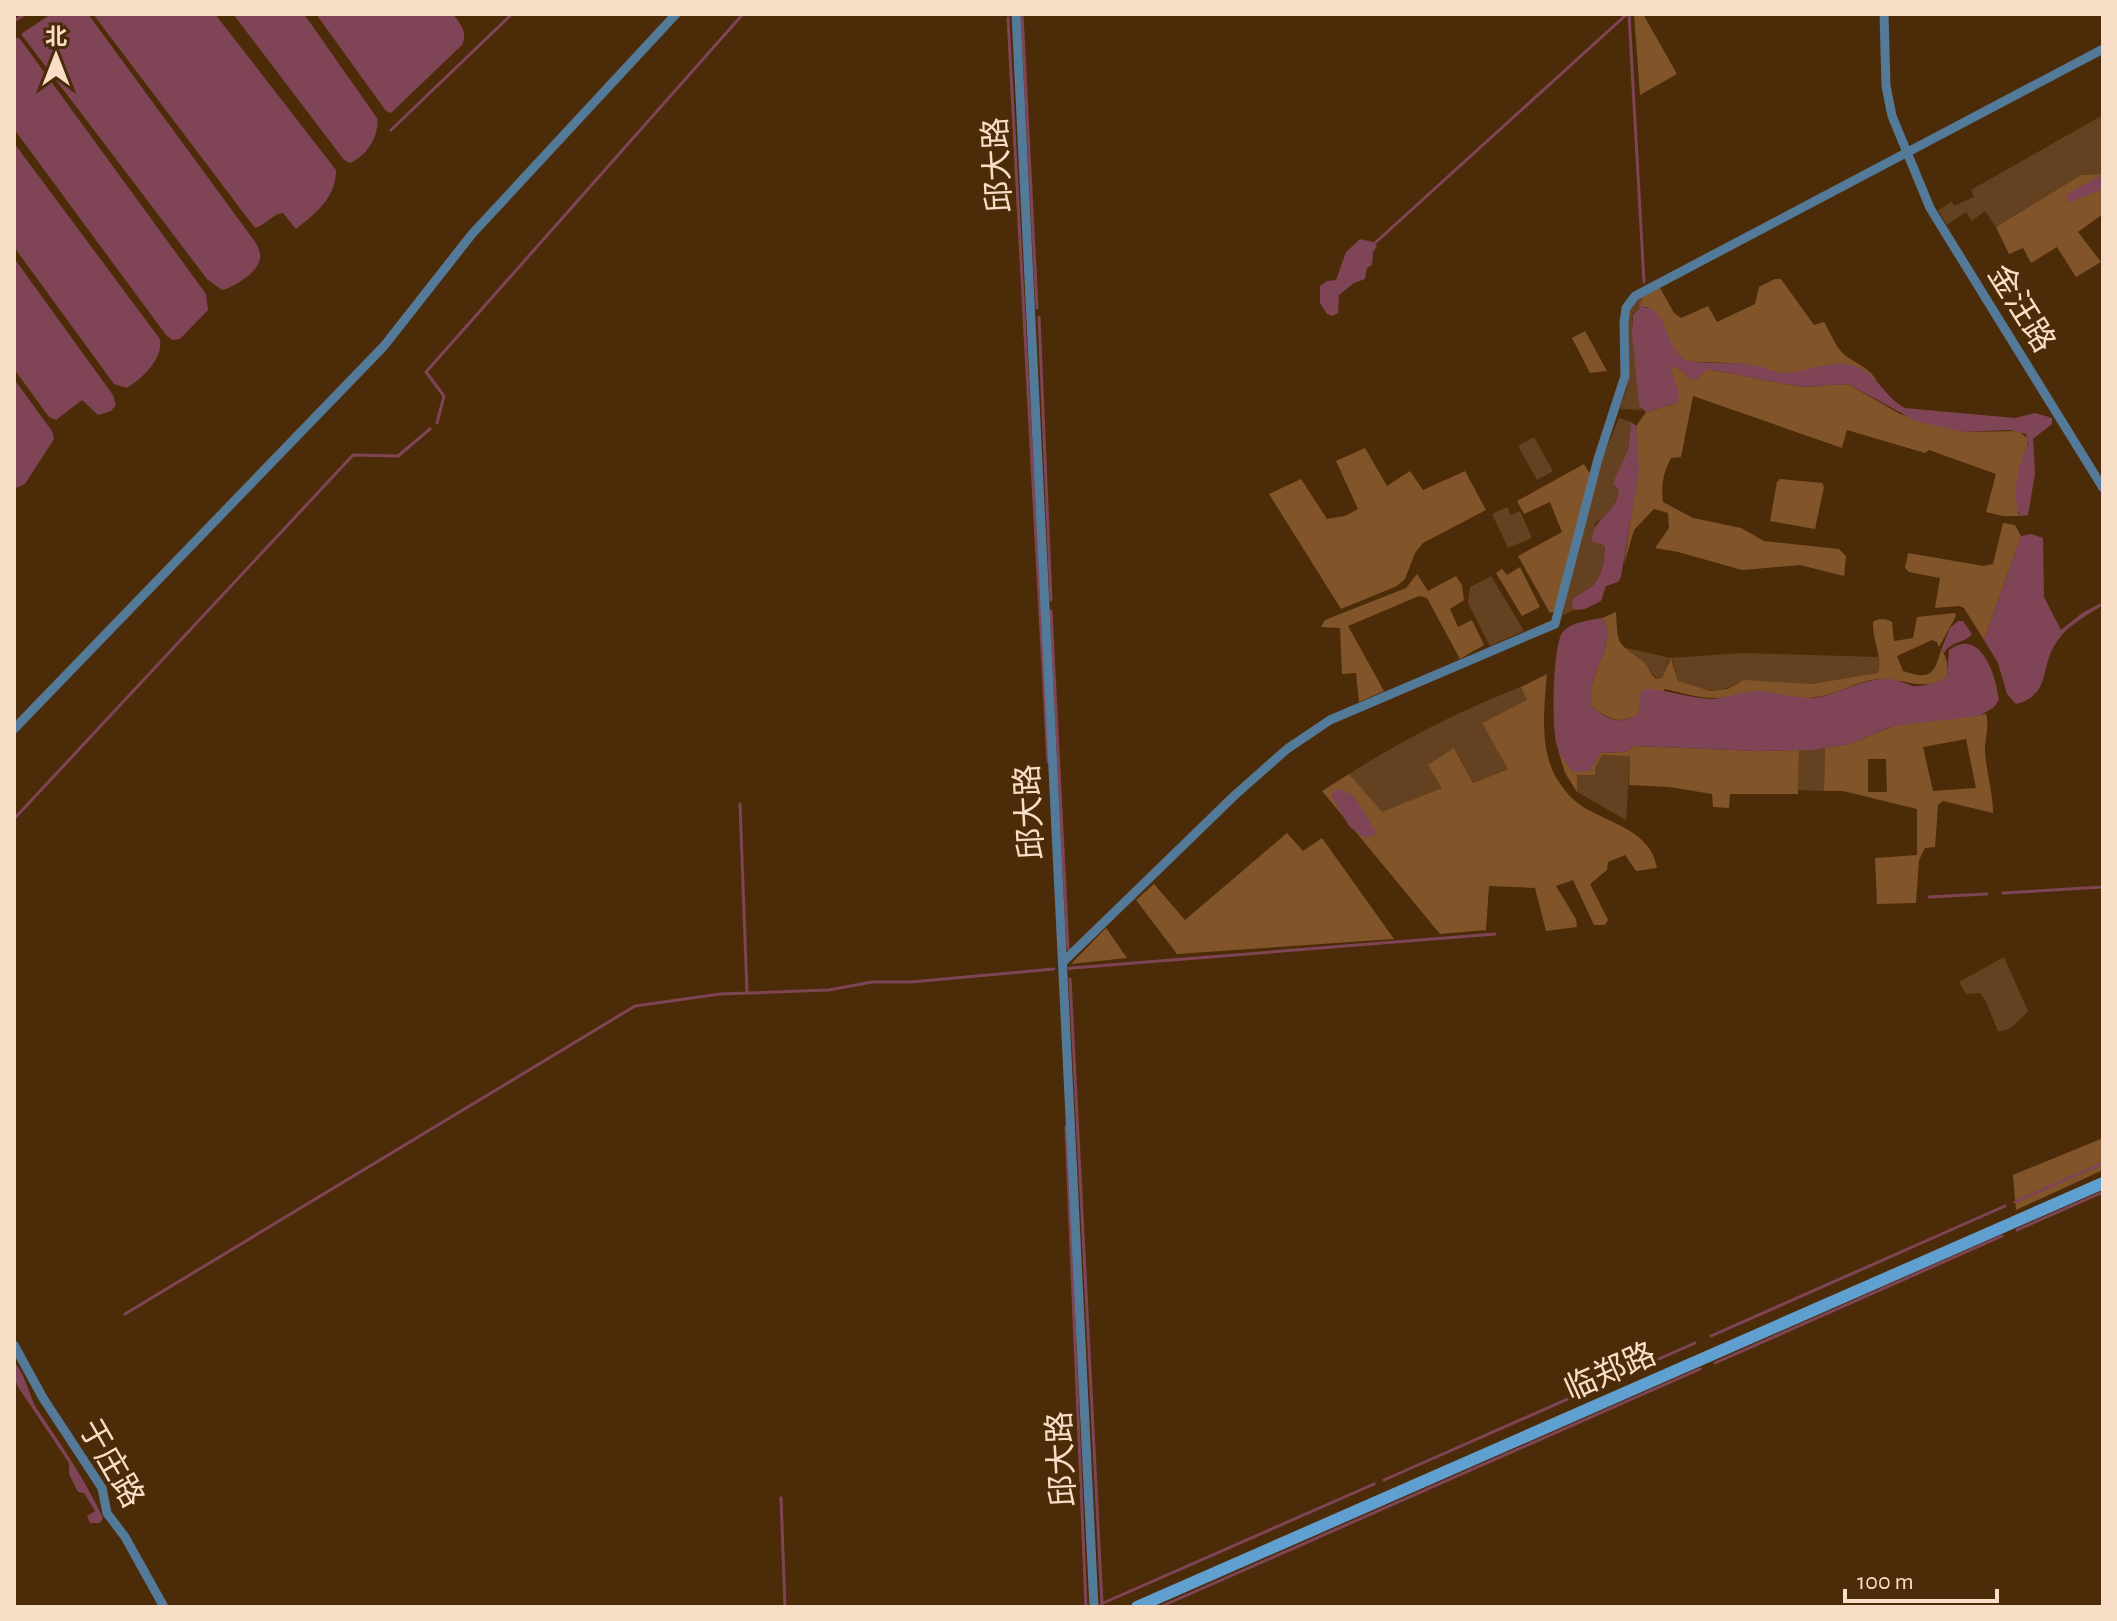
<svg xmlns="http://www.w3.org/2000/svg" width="2117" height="1621" font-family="'Alegreya Sans','Noto Sans SC',sans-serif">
<rect width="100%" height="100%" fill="#4c2b08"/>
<path fill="#644221" d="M2103 115V174L2081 175 1996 227 1985 211 1972 221 1966 212 1947 225 1938 210 1952 202 1954 206 1974 197 1971 190Z
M1642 295 1641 307 1633 313 1632 320 1639 406 1643 410 1621 409 1620 406C1623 398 1627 390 1628 381 1631 354 1617 313 1642 295Z
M1619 418 1631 422 1628 450 1615 488 1619 492 1610 513 1595 523 1598 544 1605 546C1605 557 1602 576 1594 584 1587 591 1579 593 1572 600L1573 610 1563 615 1567 588 1601 462Z
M1534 437 1553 471 1537 480 1518 446Z
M1507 507 1511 515 1520 511 1532 538 1508 548 1492 514Z
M1491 576 1524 631 1490 646 1468 603 1470 587Z
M1622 647 1671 658 1742 653 1878 657 1880 667 1878 673 1811 684 1737 683C1717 696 1698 690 1678 681L1673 661 1669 660 1662 678 1657 679 1646 666Z
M1521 687 1528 700 1482 723 1509 768 1473 783 1455 749 1442 788 1381 813 1349 774C1404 739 1461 710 1521 687Z
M1825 748 1824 791 1798 790 1799 750Z
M1602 755 1630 756 1626 820 1577 792 1576 775H1595L1596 766Z
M2004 957 2028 1011C2019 1020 2011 1032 1998 1031L1986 1002 1980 993 1966 994 1959 982Z"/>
<path fill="#815529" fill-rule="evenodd" d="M1634 14H1643L1677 74 1640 95Z
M2103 174V214L2078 232 2101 262 2076 277 2057 247 2031 263 2023 248 2009 254 1996 227 2081 175Z
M1775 279H1781L1814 325 1824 322C1830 332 1837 350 1846 356 1859 365 1869 368 1878 382 1839 350 1823 374 1782 373 1773 372 1766 368 1757 366 1735 362 1710 363 1687 361L1678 355 1648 307H1641L1642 295 1659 286 1674 313 1681 318 1708 306 1717 322 1755 304 1759 287Z
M1585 331 1607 371 1590 373 1572 338Z
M1676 366 1690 379 1707 370H1713L1801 387 1848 384 1900 414 1963 432 2019 431 2028 439 2018 513 2021 516H2003L1986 512 1996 474 1929 450 1925 453 1847 430 1842 448 1693 396 1681 457 1671 458C1663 473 1661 485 1663 502L1693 518 1741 528 1764 541 1839 549 1846 556 1844 576 1800 565 1742 570 1678 552 1655 548 1669 528 1668 513 1654 509 1634 530 1624 564 1638 471 1636 426 1646 412 1678 403 1671 369Z
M1365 448 1387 486 1410 471 1423 490 1465 471 1486 510 1423 543 1415 553 1405 579 1397 586 1341 609 1269 494 1301 479 1327 519 1345 516 1358 509 1336 461Z
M1584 464 1590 474 1556 611 1550 613 1518 556 1562 532 1550 502 1524 514 1517 501Z
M1780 479 1822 483 1824 487 1815 529 1770 521 1777 482Z
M2003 523 2015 525 2021 536 1984 640 1964 608 1959 606 1935 608 1940 578 1909 572 1905 568 1908 553 1984 566 1993 564Z
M1520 567 1540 607 1522 616 1496 573 1502 569 1507 575Z
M1417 574 1428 591 1456 576 1462 585 1464 600 1450 609 1458 627 1472 620 1484 645 1460 659 1427 598 1419 596 1348 626 1384 691 1359 702 1356 673 1342 674 1340 628 1321 627 1325 620 1406 588Z
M1616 612C1618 642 1615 642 1640 659 1647 663 1650 674 1656 679L1662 678 1671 658 1678 681 1710 691 1727 689 1744 680 1811 684 1878 673C1883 658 1872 639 1873 622 1878 618 1886 618 1892 622L1894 641 1913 638 1917 617 1955 613 1956 616 1939 647 1937 642 1932 640 1897 656 1903 671C1930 680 1934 675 1941 650 1948 658 1948 667 1947 677 1924 692 1906 679 1882 679 1860 679 1839 694 1817 697 1795 701 1772 691 1750 692 1740 692 1730 698 1720 698 1701 699 1683 693 1665 689 1639 714 1626 734 1592 707 1583 677 1621 641 1602 618Z
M1547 674C1544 707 1539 749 1557 779 1561 785 1567 794 1573 799 1599 823 1651 826 1657 868L1636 871 1625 855 1608 862 1607 870 1590 884 1608 920 1605 925H1594L1573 880 1556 886 1576 919 1577 927 1546 931 1535 888 1489 886 1486 930 1440 934 1322 791 1349 774 1382 812 1442 788 1428 765 1454 748 1473 783 1508 769 1482 723 1527 700 1521 687Z
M1986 714C1989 726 1986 735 1985 747 1985 768 1993 791 1993 813L1943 801 1938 805 1935 847 1925 848 1919 860 1916 903 1877 904 1875 858 1917 855V809L1843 791H1824L1825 748 1850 744 1893 726ZM1966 739 1976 788 1933 791 1923 747ZM1868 759H1886L1887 792H1868Z
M1635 746 1758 751 1799 750 1798 794H1730L1729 808 1713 807 1712 794 1669 787 1629 785 1630 756 1602 755 1596 766 1595 775H1577V792L1565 773 1558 750 1573 772 1595 763 1599 753 1625 752Z
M1287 833 1303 851 1322 838 1394 939 1177 954 1136 900 1154 884 1185 920Z
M1106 928 1127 958 1071 964Z
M2103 1138V1170L2016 1210 2013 1175Z"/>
<path fill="#7f4455" d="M51 14H88L256 243C259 249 262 255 259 262 255 274 233 288 222 290L207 279 21 34Z
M93 14H215L336 170C336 198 316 213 296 229L283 213C272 214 266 225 255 228Z
M233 14H304L377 118C380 135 367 156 350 163L344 160Z
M316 14H453C461 25 468 32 462 45L391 113 386 111Z
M14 38H19L23 43 206 294 208 310 180 339 172 340 166 335 14 129Z
M14 143 160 339C163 360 143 377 127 388L114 384 14 247Z
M2103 174V189L2068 203 2066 195Z
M1360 239 1373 242 1377 246 1373 252 1372 265 1367 268 1365 279 1354 283 1339 295 1338 313 1333 316 1327 314 1320 303V286L1327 281 1336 280 1346 252Z
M14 258 113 395 116 405 111 411 98 415 82 400 56 420 49 417 14 369Z
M1641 307C1672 307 1663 356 1691 361 1713 365 1736 361 1758 366 1768 368 1777 374 1788 373 1809 370 1839 357 1860 368 1878 377 1887 399 1905 408L2015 418 2035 413 2052 418V424L2033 439 2035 474 2028 515 2021 516C2010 501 2018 461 2028 445L2026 434 2009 430 1963 432 1916 421 1848 384 1801 387 1713 370H1707L1696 380 1690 379 1676 366 1671 370 1679 392 1678 403 1646 412 1639 406 1632 333 1633 314Z
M14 379 52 431 54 439 25 484 16 488 14 486Z
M1631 422 1636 426 1639 471 1621 577 1618 582 1606 586 1601 601 1585 609 1573 610 1572 600C1579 593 1587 591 1594 584 1602 576 1605 557 1605 546L1592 541C1594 515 1611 520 1619 492L1613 483 1628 450Z
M2031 534 2043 538 2044 597 2061 630 2082 613 2103 602V605C2088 615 2068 625 2058 640 2038 667 2053 694 2016 704L2007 694 1998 663 1984 640 2021 536Z
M1602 618C1621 641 1583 677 1592 707 1608 720 1621 726 1639 713L1640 693 1644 689C1667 689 1688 698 1710 699 1724 699 1734 694 1746 692 1767 688 1791 699 1813 698 1834 696 1860 680 1883 679 1895 678 1903 683 1913 686 1921 687 1940 682 1947 677L1949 650C1982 626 1996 678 1999 700L1993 708 1979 716 1893 726 1850 744 1813 750 1758 751 1635 746 1625 752 1600 753 1590 771 1573 772C1567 764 1559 755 1557 746 1551 728 1553 647 1562 633 1570 622 1590 620 1602 618Z
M1958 621H1963L1972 634C1964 644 1952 640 1944 653L1941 650 1950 628Z
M1339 789 1354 796 1376 832 1375 835 1364 838 1349 826 1331 795 1335 790Z
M14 1362C27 1376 28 1396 39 1412 64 1449 84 1478 103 1518L100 1523H90L87 1516 95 1511 84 1493 78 1492 69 1474V1463L20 1390 14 1379Z"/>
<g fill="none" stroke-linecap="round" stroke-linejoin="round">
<path stroke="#7f4455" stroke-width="3" d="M1022 14 1037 308
M1629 14 1644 282
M1008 18 1048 762
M14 21 25 14
M391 130 512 14
M1375 243 1627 14
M1641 307V303
M1039 317 1051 600
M437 423 444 396 426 372 743 14
M1051 611 1068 949
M740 804 747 993
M14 819 353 455 398 456 430 429
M2003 893 2103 887
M1929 897 1987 894
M1069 968 1070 969
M1072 968 1495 934
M1070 979 1102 1604
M1066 1127 1086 1607
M2015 1202 2103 1163
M2017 1230 2103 1192
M125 1314 635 1006 720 994 829 990 872 982H911L1054 969
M1711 1336 2005 1206
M1715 1363 2002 1236
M1384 1480 1695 1343
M781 1498 785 1607
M1101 1604 1374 1484
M1160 1607 1700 1369"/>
<path stroke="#537a98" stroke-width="9" d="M1016 14 1094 1607
M1884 14 1886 86 1892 116 1930 208 2103 488
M14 729 384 346 472 234 676 14
M1063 962 1235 795 1287 749 1330 720 1555 624 1598 459 1625 376 1624 323 1626 308 1635 296 2103 49
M14 1345 43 1398 102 1488 107 1513 125 1537 164 1607"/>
<path stroke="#60a0d1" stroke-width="12" d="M1137 1607 2103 1183"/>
</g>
<g text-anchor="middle" stroke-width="8" stroke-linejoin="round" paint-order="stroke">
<g font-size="32" fill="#f8ddc7" stroke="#4c2b08">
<text transform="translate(997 165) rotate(-93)" y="11">邱大路</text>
<text transform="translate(2022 308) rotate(58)" y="11">金汪路</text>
<text transform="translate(1029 812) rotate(-93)" y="11">邱大路</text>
<text transform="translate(1610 1371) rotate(-24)" y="11">临郑路</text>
<text transform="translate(1061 1459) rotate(-93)" y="11">邱大路</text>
<text transform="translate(112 1463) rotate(60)" y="11">于庄路</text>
</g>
</g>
<rect width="2117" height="1621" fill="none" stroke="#f8ddc7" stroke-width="32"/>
<g transform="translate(56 56)" stroke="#4c2b08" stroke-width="6" paint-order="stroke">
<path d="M0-6L14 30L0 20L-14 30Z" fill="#f8ddc7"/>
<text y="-12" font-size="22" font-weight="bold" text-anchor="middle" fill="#f8ddc7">北</text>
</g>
<path d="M1845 1589v12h152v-12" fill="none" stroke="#f8ddc7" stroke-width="4"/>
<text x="1857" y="1589" font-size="24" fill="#f8ddc7" stroke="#4c2b08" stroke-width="6" paint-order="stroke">100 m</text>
</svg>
